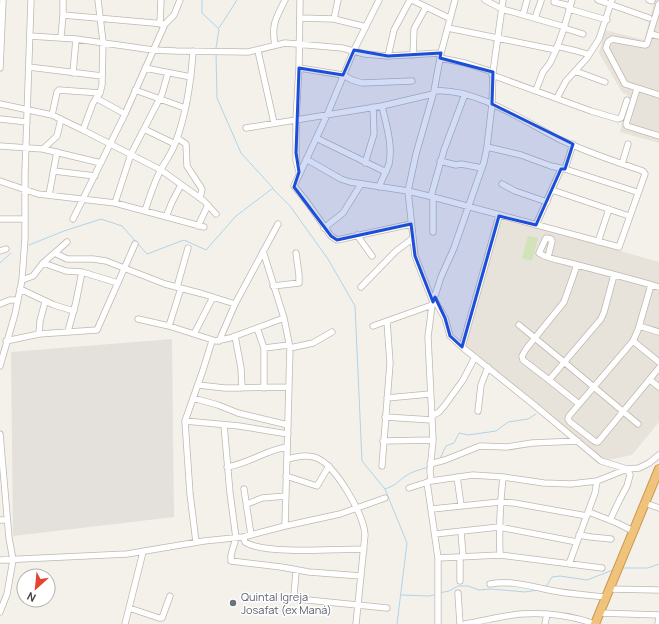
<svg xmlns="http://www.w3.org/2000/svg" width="659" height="624" font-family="Manrope,sans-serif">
<rect width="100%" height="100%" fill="#f4f1eb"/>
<path fill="#e7e2da" d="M655 0H659V143L620 132 629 96 622 92 599 53 605 30 644 40Z
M501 217 659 262V422L632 455 604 461 463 346Z"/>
<path fill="#e4e0dc" d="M172 339 174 517 13 536 11 352Z"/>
<path fill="#d2e3b9" d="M528 236 538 238 532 261 522 258Z"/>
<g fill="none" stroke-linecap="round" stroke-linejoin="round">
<path stroke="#afd4e9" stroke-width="1" d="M202 0V13L219 29 216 48
M219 28 237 0
M273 189 290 206 328 259 355 306 362 461 385 489 407 543 397 624
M29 245 64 231 101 219 122 226 147 254 184 240 206 250 236 216 273 188 241 153 217 98 216 53
M0 263 11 253
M440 459 446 446 454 443 459 433 468 435 496 431 508 422 528 419 536 414
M385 489C394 486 397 483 404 477 411 472 420 469 429 467
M623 568H648L659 564
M546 587 552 577 560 576 587 580 613 570
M439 593 449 591 458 586H468L479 590 491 589 525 592 538 590
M401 595 429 596 434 595"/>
<g stroke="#bfb8af" stroke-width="7">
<path id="minor" d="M379 0 354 50 327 115 294 186 307 202 331 236 337 240 411 224
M412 0 449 18
M485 0 502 9 565 27
M598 0 649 18
M649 0 652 1
M554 2 570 6
M659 4 647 44 645 45 612 39 608 42 606 48 625 84 659 95
M569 9 607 20
M63 15 165 24
M523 15 527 0
M300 18 334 19 366 27
M535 18 541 1
M334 19 338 0
M160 24 161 0
M448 28 556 50 564 28 572 0
M564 28 583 34
M651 34 659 36
M30 36 76 39 153 50 176 51 248 52 285 43 342 48 365 54 388 56 441 53
M61 37 63 15V0
M275 45C271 25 276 18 285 0
M557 46C569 50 577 50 589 55
M258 51 274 123
M413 55 414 29 426 7
M388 56 394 30 410 0
M440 58 465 63 493 72
M29 67 102 76
M0 68 3 0
M145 68 191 77
M299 68 343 75 352 80 362 83 412 81
M575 71 605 82
M73 73 76 39
M492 75 591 111 618 119 621 118 627 100
M637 89 626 124 627 126 659 136
M135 90 185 108
M536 90 543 72 550 63 556 50
M96 98 125 114
M557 98 566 81 587 58 599 39 612 0
M0 104 52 115 83 130 161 170 204 201 216 214
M52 115 57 92 59 90 100 93
M0 119 27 122
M246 128 382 106 433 94
M144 129 175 144
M83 130 93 103 100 93 102 85 103 42 98 0
M177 138 186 144 187 166 202 189 200 198
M316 138 386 172
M0 146 43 149 101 163
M487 147 521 155 551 166 565 169 637 192
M43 149 57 136 61 119
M306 159 341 179 350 182 408 191 433 197 619 247 645 174 643 171C616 162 587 152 561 140 525 122 475 87 434 91
M440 161 456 165 461 164 482 168
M365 163 374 134 373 107
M622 164 628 144
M565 169 573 144
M54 171 95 176
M299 172 296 160V119L299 68 300 0
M0 181 38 194 115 203 204 227
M502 184 515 191 547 202
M379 187C382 179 386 172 389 164 393 145 386 124 382 106
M552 190 629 216
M49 195 57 152
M431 196 444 150 465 94
M115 203 131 154 162 94 168 73
M145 211C149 198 154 184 160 171 165 162 171 154 175 144 186 115 191 83 193 51
M499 216 462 347 533 404 601 461 627 469 630 475 627 486 620 499 610 520
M166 217 172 202 181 185
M0 219H25
M73 219 125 114 165 24 174 15 180 0
M536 225 561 169
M198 226 208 205
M324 228 343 213 361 184
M433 232V197
M357 235 372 256
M598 242 609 209
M0 251 6 249
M263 251 284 318 290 348 285 526
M55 253 67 259H93L106 261 165 284 203 294 235 304
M548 257 552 241 551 239 546 238 539 253C546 258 557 260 566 262 597 270 628 278 659 287
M43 263 66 271 82 272 118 283
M22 280 33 276 43 263 67 242
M651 285 638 330 633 341 569 416 568 419 570 422 593 440 596 442H598L659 368
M273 286 299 283V275L296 253
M177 287 188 248
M361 287 396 251 412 239
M20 289 54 305 74 311
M434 299 445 318 450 336 462 347
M433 302 415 256 408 191 416 154 434 91 441 53 455 0
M0 304 10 300H18
M138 319 169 326 216 341 230 338 284 318
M519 325 564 362 638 424
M169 326 181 288
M373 326 432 305
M639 326 659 332
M257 328 264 348V388
M68 331 76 302 82 272
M39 334 40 321 45 302
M194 334 213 297
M235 336 241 368 242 388
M6 341 39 334 97 330 135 244
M219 341 235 304 278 224
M633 341 659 362
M264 348 289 345
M290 348 313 343 332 332
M0 366 15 314 22 280 25 238V173L31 0
M549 380 523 360 522 356 526 349 564 302 577 265
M650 380 659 387
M198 385 225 388 289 387
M193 398 218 405 238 413 288 425
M387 398 430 394
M579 404 549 380 601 319 604 312 614 275
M478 411 481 385 488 367
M432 416 439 412 445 405 463 380 475 357
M385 417 432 420
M185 421 239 426 288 434
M224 425 230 493 236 538 231 555V561L281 567 309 572 361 576
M0 434 9 538 13 560 7 594 0 612
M383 441 433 440
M287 459C297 457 307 454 317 458 336 466 364 515 365 535L356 624
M430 464 445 460 480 446 507 447 532 443 578 441
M382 466 390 363 387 321
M227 467C248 464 266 450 287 447
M286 476 317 486 329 466
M457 477 461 505
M431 481 430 471 433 440 428 337 432 305 441 277 454 248 484 162 487 147 492 104 493 72 503 0
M427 482 438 558V624
M409 488 431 481 473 475 503 477 544 483 571 484 597 481 627 469 639 468 649 463 659 455
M244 489 251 535
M645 503 659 508
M247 504 262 498 286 496
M432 509 500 502 514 503 587 516
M589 512 617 523 633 531
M0 520H7
M461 531 463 557
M435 534 499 527 577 542
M579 535 591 537 611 539
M243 537 245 542C264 555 339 549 364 549
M196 542 190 494 185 421 203 370 212 341
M143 552 129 608 159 618H162L170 596
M500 555C499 529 500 504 503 477
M460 557V581
M438 558 500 555 602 568
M0 560 127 554 204 541 243 537 285 526 340 514 385 498
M569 564 595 493 597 481
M296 571 294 595 298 599 387 608
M490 584C510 580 530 586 549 590 568 594 587 595 606 597
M609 589 659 590
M458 593 460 624
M599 613 659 615
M125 624 129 608
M465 624C483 621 501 616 520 614 546 612 570 615 595 624
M545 624 547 614
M658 624 659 615"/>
</g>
<g stroke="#ce974c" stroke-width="10">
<path id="highway" d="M595 624 659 469"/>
</g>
<use href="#minor" stroke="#fff" stroke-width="5.5"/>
<use href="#highway" stroke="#efc37b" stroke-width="8"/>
</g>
<path fill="#1d4ed8" fill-opacity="0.2" stroke="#1d4ed8" stroke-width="3" stroke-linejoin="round" d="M354 50 388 56 441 53 440 58 493 72 492 104 573 144 565 169H561L536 225 499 216 462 347 450 336 445 318 435 297 433 302 415 256 411 224 337 240 331 236 294 187 299 172 296 153 299 68 343 75Z"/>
<circle fill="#6b7280" stroke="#fff" stroke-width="1.5" cx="233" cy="603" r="4"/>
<g text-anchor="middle" stroke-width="3" stroke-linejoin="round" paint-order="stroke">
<g font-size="11" fill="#5b616d" stroke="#fff" text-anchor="start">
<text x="241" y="601">Quintal Igreja<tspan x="241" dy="13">Josafat (ex Maná)</tspan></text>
</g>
</g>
<g transform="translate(36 588) rotate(207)"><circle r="19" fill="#ffffff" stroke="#b5b3b0"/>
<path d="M0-3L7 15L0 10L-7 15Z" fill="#e34433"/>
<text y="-6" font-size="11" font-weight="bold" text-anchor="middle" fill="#47413a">N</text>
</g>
</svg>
